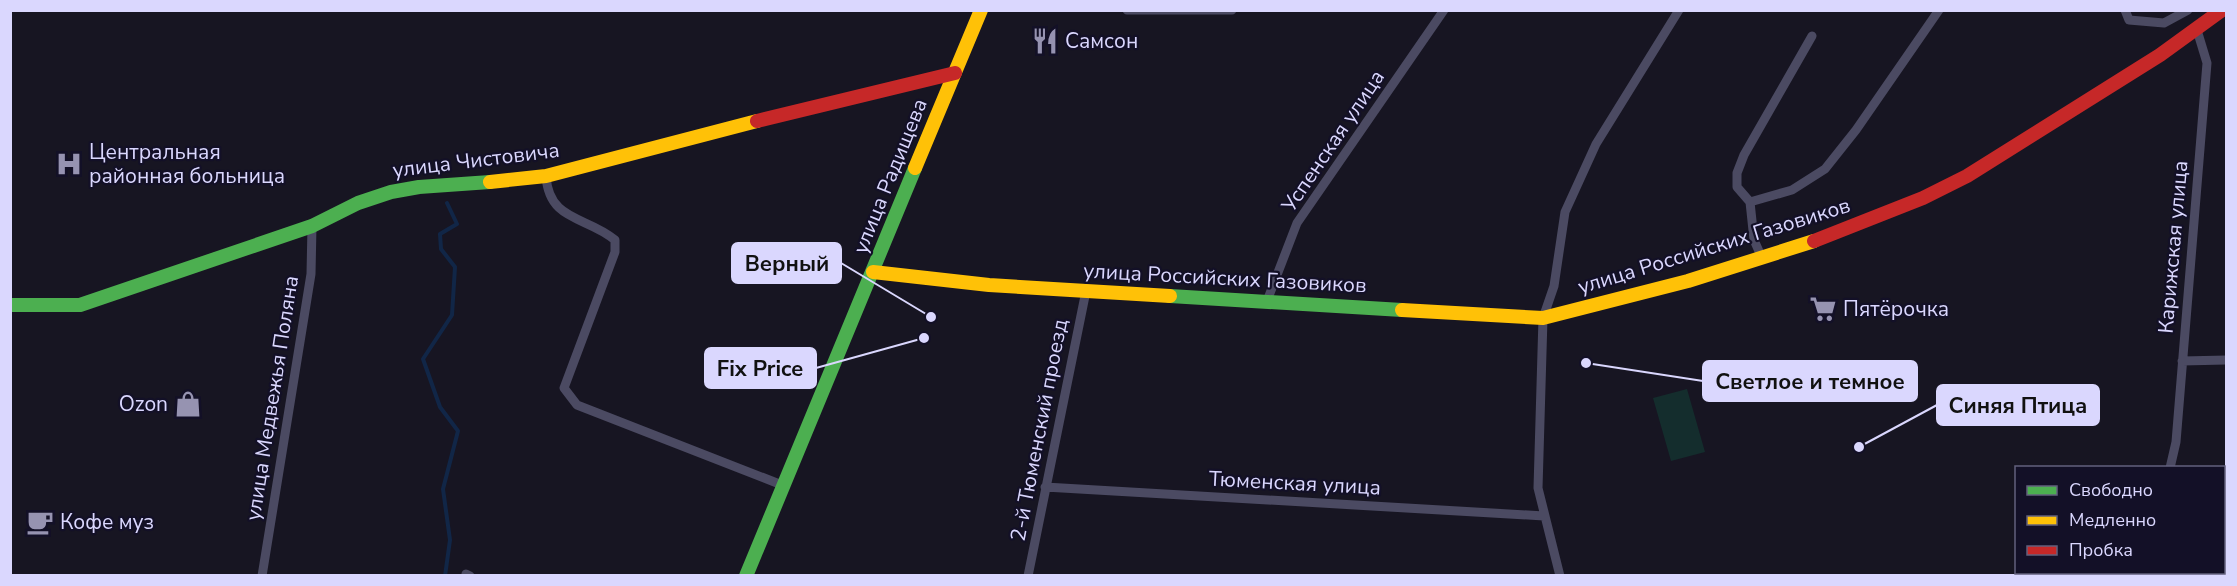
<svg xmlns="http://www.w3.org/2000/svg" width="2237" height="586" font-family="'Nunito Sans',sans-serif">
<rect width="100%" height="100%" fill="#171522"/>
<path fill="#142d2d" d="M1687 389 1705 452 1671 461 1653 398Z"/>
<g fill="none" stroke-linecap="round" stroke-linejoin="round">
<path stroke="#112647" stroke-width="4" d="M445 576 450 540 443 489 458 431 440 407 423 359 452 315 455 267 441 249 440 234 457 224 447 203"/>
<path stroke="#4b4a62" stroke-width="9" d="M1127 10H1232
M2125 10 2129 20 2164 23 2188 10
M546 176C549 222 587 216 615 240V252L564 388 577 405 782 485
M1750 202 1792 190 1825 169 1856 130 1939 10
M1750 202 1737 187V173L1744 155 1812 36
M1750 202 1754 240 1762 258
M1267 301 1297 223 1444 10
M2182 361 2226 360
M2170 468 2176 442 2207 63 2197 30
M1045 487 1544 516
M466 574 470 576
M262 576 311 274 312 226
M1028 576 1086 291
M1560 576 1538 488 1543 318 1554 286 1565 212 1596 144 1679 10
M2137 576 2139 572"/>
<path stroke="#4caf50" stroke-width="14" d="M1170 296 1402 310
M10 305H80L312 226 358 203 391 192 419 187 490 182
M746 576 915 168"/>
<path stroke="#ffc107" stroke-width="14" d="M915 168 981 10
M490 182 546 176 757 121
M873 272 989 285 1170 296
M1402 310 1543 318 1688 281 1814 241"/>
<path stroke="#c62828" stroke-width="14" d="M757 121 955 73
M1814 241 1923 198 1967 176 2160 55 2222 10"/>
</g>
<defs>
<g id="restaurant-bare" transform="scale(2.07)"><path d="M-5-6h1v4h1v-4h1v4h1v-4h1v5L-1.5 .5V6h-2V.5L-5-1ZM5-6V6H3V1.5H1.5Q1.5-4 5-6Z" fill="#9693b1" stroke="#131027" stroke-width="2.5" paint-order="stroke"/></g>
<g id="hospital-bare" transform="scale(2.07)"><path d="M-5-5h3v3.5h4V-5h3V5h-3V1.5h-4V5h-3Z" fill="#9693b1" stroke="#131027" stroke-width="2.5" paint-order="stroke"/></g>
<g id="supermarket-bare" transform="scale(2.07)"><path d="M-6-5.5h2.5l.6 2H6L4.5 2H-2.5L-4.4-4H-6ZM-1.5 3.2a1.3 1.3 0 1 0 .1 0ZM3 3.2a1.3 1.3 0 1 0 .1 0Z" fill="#9693b1" stroke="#131027" stroke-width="2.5" paint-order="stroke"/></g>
<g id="shop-bare" transform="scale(2.07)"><path d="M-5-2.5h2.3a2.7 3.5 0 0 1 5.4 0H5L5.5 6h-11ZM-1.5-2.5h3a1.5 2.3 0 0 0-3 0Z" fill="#9693b1" stroke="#131027" stroke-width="2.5" paint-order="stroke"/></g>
<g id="cafe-bare" transform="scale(2.07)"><path d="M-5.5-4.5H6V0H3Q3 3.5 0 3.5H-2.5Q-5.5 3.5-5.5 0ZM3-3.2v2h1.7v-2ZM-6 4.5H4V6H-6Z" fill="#9693b1" stroke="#131027" stroke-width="2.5" paint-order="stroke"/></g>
</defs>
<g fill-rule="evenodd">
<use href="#restaurant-bare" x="1045" y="41"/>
<use href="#hospital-bare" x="69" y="164"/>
<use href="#supermarket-bare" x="1823" y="309"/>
<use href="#shop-bare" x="188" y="404"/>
<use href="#cafe-bare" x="40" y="522"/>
</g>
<g text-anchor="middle" stroke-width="4.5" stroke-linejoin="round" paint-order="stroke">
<g font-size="21" fill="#dad7fe" stroke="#131027" text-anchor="start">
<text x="1065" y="48">Самсон</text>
<text x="89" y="159">Центральная<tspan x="89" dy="24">районная больница</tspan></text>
<text x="1843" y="316">Пятёрочка</text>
<text x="168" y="411" text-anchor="end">Ozon</text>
<text x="60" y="529">Кофе муз</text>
</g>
<g font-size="21" fill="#dad7fe" stroke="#131027">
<text transform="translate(1333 141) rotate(-56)" y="7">Успенская улица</text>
<text transform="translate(476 160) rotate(-7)" y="7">улица Чистовича</text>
<text transform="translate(890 176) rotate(-68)" y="7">улица Радищева</text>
<text transform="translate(1714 246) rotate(-17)" y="7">улица Российских Газовиков</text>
<text transform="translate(2173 247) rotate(-85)" y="7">Карижская улица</text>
<text transform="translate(1225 278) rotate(3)" y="7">улица Российских Газовиков</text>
<text transform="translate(272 398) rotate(-81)" y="7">улица Медвежья Поляна</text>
<text transform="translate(1039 430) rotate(-79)" y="7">2-й Тюменский проезд</text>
<text transform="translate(1295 483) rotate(3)" y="7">Тюменская улица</text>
</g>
</g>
<path fill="none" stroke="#dad7fe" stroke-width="2" d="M931 317L841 263M924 338L816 368M1586 363L1703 381M1859 447L1937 405"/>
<g fill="#dad7fe" stroke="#131027" stroke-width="2">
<circle cx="931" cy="317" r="6"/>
<circle cx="924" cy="338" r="6"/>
<circle cx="1586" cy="363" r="6"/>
<circle cx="1859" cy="447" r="6"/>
</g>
<g fill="#dad7fe" stroke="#dad7fe" stroke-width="2">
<rect x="732" y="243" width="109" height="40" rx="6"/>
<rect x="705" y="348" width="111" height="40" rx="6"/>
<rect x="1703" y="361" width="214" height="40" rx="6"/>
<rect x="1937" y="385" width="162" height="40" rx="6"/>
</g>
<g font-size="22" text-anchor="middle" font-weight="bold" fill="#111">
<text x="787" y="271">Верный</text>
<text x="760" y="376">Fix Price</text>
<text x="1810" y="389">Светлое и темное</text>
<text x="2018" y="413">Синяя Птица</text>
</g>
<rect width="2237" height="586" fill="none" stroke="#dad7fe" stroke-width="24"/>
<rect x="2015" y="466" width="210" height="108" fill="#131027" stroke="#63607d" stroke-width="1.5"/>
<rect x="2027" y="486" width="30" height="9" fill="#4caf50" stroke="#63607d" stroke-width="1.5"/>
<text x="2069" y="496" font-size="18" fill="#dad7fe">Свободно</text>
<rect x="2027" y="516" width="30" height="9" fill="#ffc107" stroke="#63607d" stroke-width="1.5"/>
<text x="2069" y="526" font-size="18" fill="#dad7fe">Медленно</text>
<rect x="2027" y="546" width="30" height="9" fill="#c62828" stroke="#63607d" stroke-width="1.5"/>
<text x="2069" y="556" font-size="18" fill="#dad7fe">Пробка</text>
</svg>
